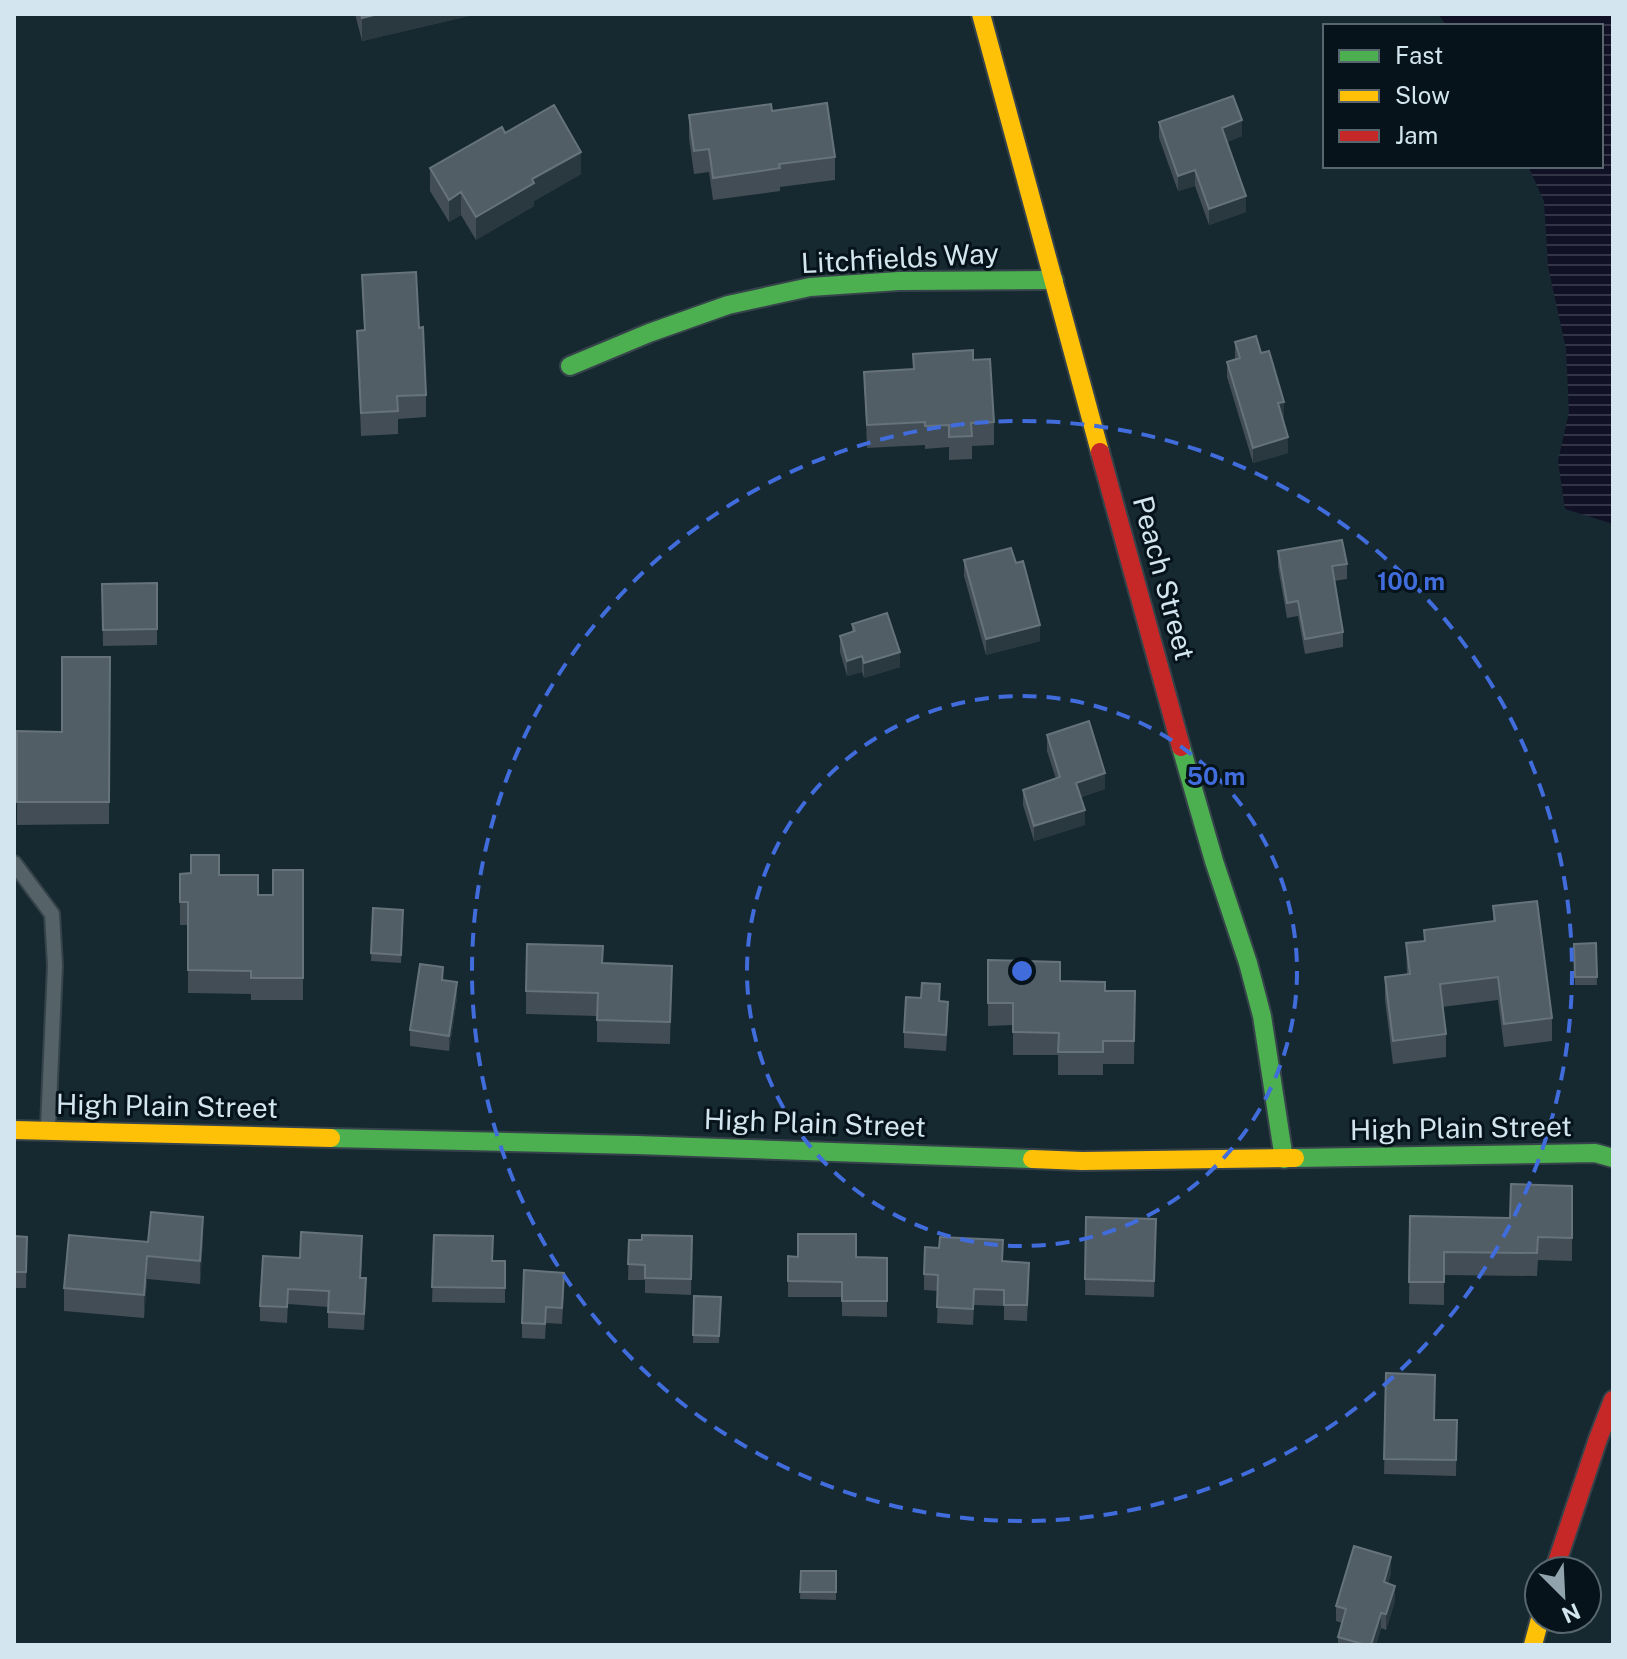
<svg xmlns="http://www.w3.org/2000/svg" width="1627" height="1659" font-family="'Public Sans',sans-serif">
<defs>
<pattern id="water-rules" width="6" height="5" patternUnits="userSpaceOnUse" patternTransform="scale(2)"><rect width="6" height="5" fill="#111125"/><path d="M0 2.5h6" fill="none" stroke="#333445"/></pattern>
</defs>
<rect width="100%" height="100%" fill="#162830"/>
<path fill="url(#water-rules)" d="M1438 14H1613V526L1610 523 1565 509 1558 461 1569 412 1566 349 1548 266 1544 201 1528 166H1601V26H1447Z"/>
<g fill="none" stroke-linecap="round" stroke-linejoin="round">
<g stroke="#36434a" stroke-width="18">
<path id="lane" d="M14 863 52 914 55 966 48 1127"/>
</g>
<g stroke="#36434a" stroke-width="22">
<path id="fast" d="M570 366 649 333 728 305 810 287 899 281 1054 280
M1181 747 1214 861 1248 963 1262 1016 1284 1159
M331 1138 637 1145 1032 1159
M1295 1158 1595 1153 1613 1158"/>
</g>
<g stroke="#36434a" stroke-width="22">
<path id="slow" d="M981 14 1100 452
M14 1130 331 1138
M1032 1159 1082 1161 1295 1158
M1533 1645 1540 1619"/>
</g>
<g stroke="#36434a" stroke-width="22">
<path id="jam" d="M1100 452 1181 747
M1554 1571 1598 1439 1613 1400"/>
</g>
<use href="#lane" stroke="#556369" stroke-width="14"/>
<use href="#fast" stroke="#4caf50" stroke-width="18"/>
<use href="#slow" stroke="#ffc107" stroke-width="18"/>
<use href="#jam" stroke="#c62828" stroke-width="18"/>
</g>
<path fill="#424d55" d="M355 14H473V15L362 41Z
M772 111 835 157V180L780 187V191L713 200 709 172 694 174 689 138V115Z
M1159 122 1242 136 1227 142 1246 212 1209 225 1195 186 1178 191 1159 138Z
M505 133 581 174 534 201V206L476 240 461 215 449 222 430 191V168Z
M362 275 419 328 426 395V417L398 419V434L361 436 357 331 364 330Z
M1235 342 1261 353 1284 417 1283 418 1288 453 1253 463 1227 377V362L1235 359Z
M913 354 973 360 994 422V445L972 446V459L949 460V447L925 449V445L867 448 864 372 913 369Z
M1278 551 1347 564V579L1334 581 1343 632V647L1305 654 1298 616 1287 618 1278 567Z
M964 560 1016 563 1040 641 986 655 964 576Z
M157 583V645L103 646 102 584Z
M852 624 900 667 864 678 862 672 847 676 840 652V636L852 632Z
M110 657 109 824 17 825V731L62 732Z
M1047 735 1105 789 1081 797 1085 825 1034 841 1023 805V790L1056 779 1047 751Z
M303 870V1000H251V994L188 993V925H180V874L219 875 258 895H273Z
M1493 906 1552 1018V1041L1504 1047 1498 1000 1442 1007 1446 1034V1057L1393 1064 1385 1000V977L1407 975 1406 943 1424 941V930L1493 921Z
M373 908 403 910 401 963 371 961Z
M1596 943 1597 985H1575L1574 944Z
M988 960 1060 981 1105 991H1135L1134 1064H1103V1075H1058V1055H1013V1025L988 1026Z
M603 963 672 966 670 1044 597 1042V1016L526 1014V991Z
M443 981 457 998 449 1051 410 1046V1030Z
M940 1001 948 1018 946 1051 904 1048V1032Z
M1572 1186V1261L1538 1260 1537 1276 1444 1275V1305L1409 1304 1410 1216 1510 1218Z
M1086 1217 1156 1235 1154 1297 1085 1295Z
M434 1235 492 1261H505V1303L432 1302Z
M14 1236 27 1237 26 1288H14Z
M692 1236 691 1295 645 1293V1280H628L629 1240H642Z
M203 1240 200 1284 147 1279 144 1318 64 1311V1288L148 1242Z
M362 1251 361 1278 366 1294 364 1330 328 1328V1307L288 1304 287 1323 260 1321V1306L300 1258Z
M788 1256 887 1258V1317L842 1316V1297H788Z
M1003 1261 1029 1279 1027 1321 1004 1320V1306L974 1305 973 1325 937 1323 938 1291 924 1290V1274Z
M564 1288 562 1324 546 1323 545 1339 522 1338V1323Z
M694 1296 721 1297 719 1343H693Z
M1386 1373 1434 1420H1457L1456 1476 1384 1474Z
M801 1571H836V1600L800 1599Z
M1391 1573 1388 1584 1395 1601 1386 1630 1381 1628 1376 1645H1338V1637L1342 1623 1336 1621V1606Z"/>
<path fill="#2a3840" d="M378 14H473V15L362 41V18Z
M1242 120V136L1222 144V128Z
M581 152V174L534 201V206L476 240V217L532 179Z
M1195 170V186L1178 191V176Z
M461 192V215L449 222V200Z
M1246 196V212L1209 225V209Z
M1284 402V417L1278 419V403Z
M1288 437V453L1253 463V448Z
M1040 625V641L986 655V639Z
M900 652V667L864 678V663Z
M862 656V672L847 676V661Z
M1105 773V789L1076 798V783Z
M1085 810V825L1034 841V826Z
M457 982V998L449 1051V1036Z
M203 1217V1240L200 1284V1261Z
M147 1256V1279L144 1318V1295Z
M1391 1557V1573L1384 1598V1582Z
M1395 1586V1601L1386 1630V1614Z
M1381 1613V1628L1376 1645H1371Z"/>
<path fill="#525e66" stroke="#66737b" stroke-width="2" d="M361 14H378L362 18Z
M1233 96 1242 120 1222 128 1246 196 1209 209 1195 170 1178 176 1159 122Z
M827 103 835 157 779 164 780 168 713 178 709 149 694 151 689 115 771 104 772 111Z
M554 105 581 152 532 179 534 183 476 217 461 192 449 200 430 168 502 127 505 133Z
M416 272 419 328 423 327 426 395 397 396 398 411 361 413 357 331 365 330 362 275Z
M1256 336 1261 353 1269 351 1284 402 1278 403 1288 437 1253 448 1227 362 1240 358 1235 342Z
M973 350V360L990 359 994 422 971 423 972 436 949 437V425L925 426V422L867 425 864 372 914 369 913 354Z
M1342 540 1347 564 1332 566 1343 632 1305 639 1298 601 1287 603 1278 551Z
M1011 548 1016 563 1023 561 1040 625 986 639 964 560Z
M157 583V629L103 630 102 584Z
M887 613 900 652 864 663 862 656 847 661 840 636 855 631 852 624Z
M62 657H110L109 802H17V731L62 732Z
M1089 721 1105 773 1076 783 1085 810 1034 826 1023 790 1060 777 1047 735Z
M191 855H219V875H258V895H273V870H303V978H251V971L188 970V902H180V874L191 873Z
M1537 901 1552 1018 1504 1024 1498 977 1440 984 1446 1034 1393 1041 1385 977 1410 974 1406 943 1425 941 1424 930 1495 921 1493 906Z
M373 908 403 910 401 955 371 953Z
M1596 943 1597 977H1575L1574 944Z
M527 944 603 946 602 963 672 966 670 1022 597 1020 598 993 526 991Z
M988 960 1060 962V981L1105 982V991H1135L1134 1041H1103V1052H1058L1059 1033 1013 1032V1003H988Z
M420 964 443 967 442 980 457 982 449 1036 410 1030Z
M922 983 940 984 939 1001 948 1002 946 1035 904 1032 906 997 921 998Z
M1511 1184 1572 1186V1238L1538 1237 1537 1253 1444 1252V1282H1409L1410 1216 1510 1218Z
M151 1212 203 1217 200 1261 147 1256 144 1295 64 1288 69 1235 148 1242Z
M1086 1217 1156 1219 1154 1281 1085 1279Z
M301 1232 362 1236 360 1278H366L364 1314 328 1312 329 1291 288 1289 287 1307 260 1306 263 1256 300 1258Z
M798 1234H856V1257L887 1258V1301H842V1282L788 1281V1256L798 1257Z
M434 1235 493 1236 492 1261H505V1288L432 1287Z
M642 1235 692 1236 691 1279 645 1278V1265L628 1264 629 1240H642Z
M14 1236 27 1237 26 1272H14Z
M940 1237 1003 1240 1002 1261 1029 1263 1027 1305H1004V1290L974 1289 973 1309 937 1307 938 1275 924 1274 925 1247 939 1248Z
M524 1270 564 1273 562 1308 546 1307 545 1324 522 1323Z
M694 1296 721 1297 719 1336 693 1335Z
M1386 1373 1435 1375 1434 1420H1457L1456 1460 1384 1459Z
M1354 1546 1391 1557 1384 1582 1395 1586 1386 1614 1381 1613 1371 1645H1366L1338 1637 1346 1609 1336 1606Z
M801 1571H836V1592H800Z"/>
<g fill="none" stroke="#416cdc" stroke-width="4" stroke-dasharray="14 10">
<circle cx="1022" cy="971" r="275"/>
<circle cx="1022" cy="971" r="550"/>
</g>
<g text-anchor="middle" stroke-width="6" stroke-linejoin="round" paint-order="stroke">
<g font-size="28" fill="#d3e5ee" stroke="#06131a">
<text transform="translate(900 258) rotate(-3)" y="10">Litchfields Way</text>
<text transform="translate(1164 578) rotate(75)" y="10">Peach Street</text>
<text transform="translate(167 1106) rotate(1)" y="10">High Plain Street</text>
<text transform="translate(815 1123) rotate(2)" y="10">High Plain Street</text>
<text transform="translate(1461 1128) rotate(-1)" y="10">High Plain Street</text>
</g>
</g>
<circle cx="1022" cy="971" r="12" fill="#416cdc" stroke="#06131a" stroke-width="4"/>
<g font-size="24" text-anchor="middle" font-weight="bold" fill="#416cdc" stroke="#06131a" stroke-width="6" stroke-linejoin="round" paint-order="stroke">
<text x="1411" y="590">100 m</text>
<text x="1216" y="785">50 m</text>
</g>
<rect width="1627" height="1659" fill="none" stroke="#d3e5ee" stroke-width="32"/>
<rect x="1323" y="24" width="280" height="144" fill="#06131a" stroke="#58676f" stroke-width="2"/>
<rect x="1339" y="50" width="40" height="12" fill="#4caf50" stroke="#58676f" stroke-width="2"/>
<text x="1395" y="64" font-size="24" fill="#d3e5ee">Fast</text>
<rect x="1339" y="90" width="40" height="12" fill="#ffc107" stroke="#58676f" stroke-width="2"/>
<text x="1395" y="104" font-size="24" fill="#d3e5ee">Slow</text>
<rect x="1339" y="130" width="40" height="12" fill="#c62828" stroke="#58676f" stroke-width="2"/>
<text x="1395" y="144" font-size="24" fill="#d3e5ee">Jam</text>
<g transform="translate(1563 1595) rotate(156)"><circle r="38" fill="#06131a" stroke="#58676f" stroke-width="2"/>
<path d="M0-6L14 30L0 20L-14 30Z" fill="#91a3ac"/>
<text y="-12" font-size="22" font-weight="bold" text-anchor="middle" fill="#d3e5ee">N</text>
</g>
</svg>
